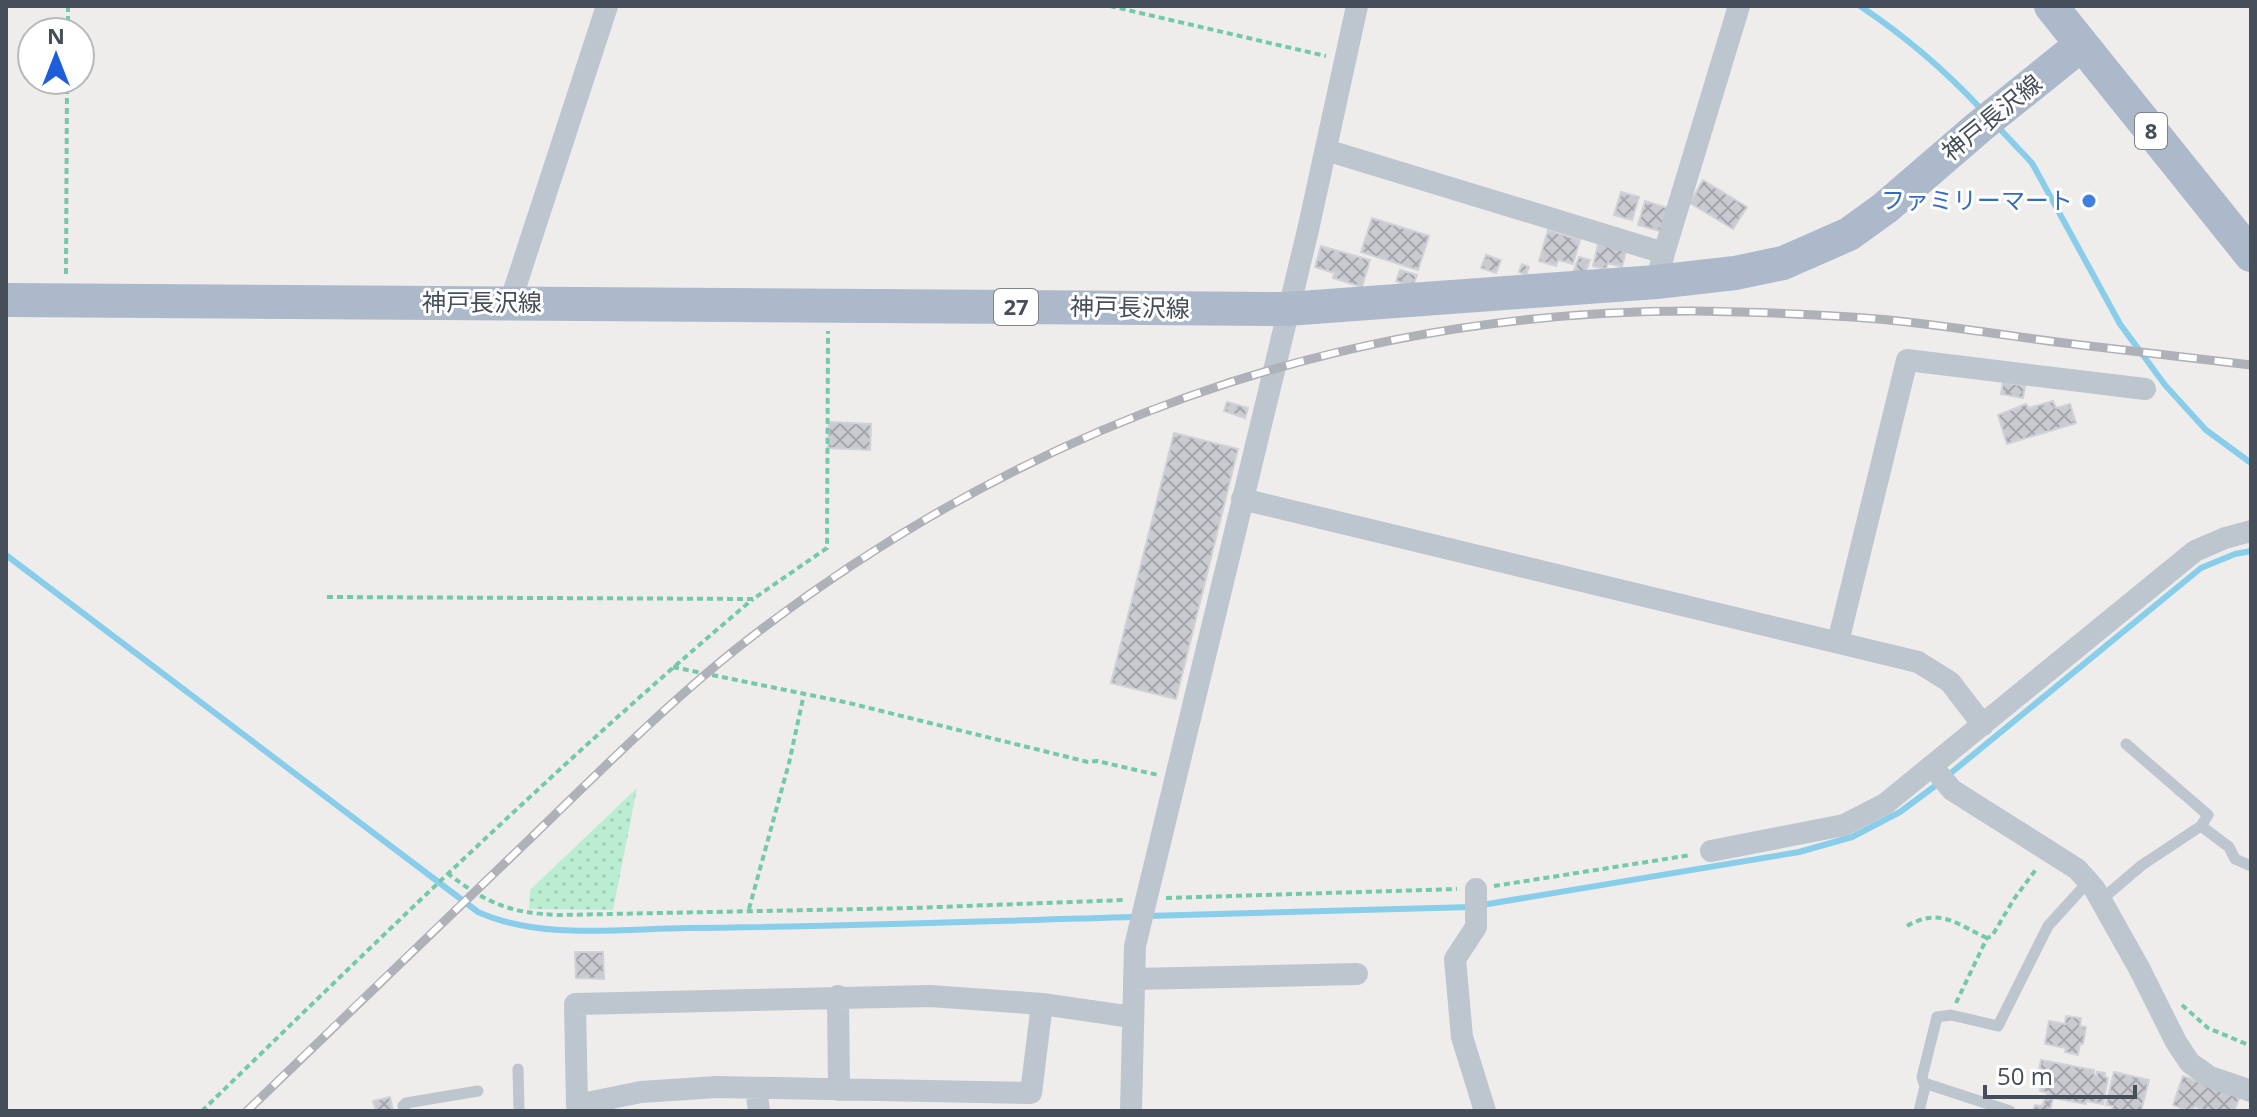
<svg xmlns="http://www.w3.org/2000/svg" width="2257" height="1117" font-family="'Open Sans','Noto Sans JP',sans-serif">
<defs>
<pattern id="grass-dots" width="8" height="8" patternUnits="userSpaceOnUse" patternTransform="scale(2)"><rect width="8" height="8" fill="#baedd2"/><path d="M2 2h.1M6 6h.1" fill="none" stroke="#a1cdb7" stroke-width="1.8" stroke-linecap="round"/></pattern>
<pattern id="building-cross-hatch" width="8" height="8" patternUnits="userSpaceOnUse" patternTransform="scale(2)"><rect width="8" height="8" fill="#c9cbd1"/><path d="M0 0l8 8M0 8l8-8" fill="none" stroke="#a5a7ad"/></pattern>
</defs>
<rect width="100%" height="100%" fill="#efecec"/>
<path fill="url(#grass-dots)" d="M637 788 613 910 529 909 530 890Z"/>
<g fill="none" stroke-linecap="round" stroke-linejoin="round">
<path stroke="#88cde9" stroke-width="6" d="M1860 6C1905 36 1945 70 1982 110
M1998 127 2032 163 2120 324 2165 385 2206 430 2251 463
M6 555 478 912C540 940 619 929 687 928 836 927 986 921 1135 917
M1482 905 1799 852 1852 837 1900 812 1935 786 2201 568 2235 554 2251 551
M1147 916 1471 907"/>
</g>
<path fill="url(#building-cross-hatch)" stroke="#d0d2d8" stroke-width="2" d="M1703 180 1747 207 1733 229 1690 203Z
M1621 192 1639 197 1632 220 1614 215Z
M1645 201 1667 208 1660 231 1638 225Z
M1372 218 1429 236 1418 270 1361 252Z
M1548 230 1580 240 1573 264 1558 260 1556 266 1539 261Z
M1598 244 1626 251 1622 267 1608 263 1606 269 1593 266Z
M1321 246 1370 260 1362 287 1333 278 1334 273 1315 267Z
M1486 255 1501 260 1496 273 1481 268Z
M1579 257 1590 260 1585 273H1573Z
M1522 264 1529 267 1526 275 1519 272Z
M1400 270 1417 275 1413 286 1396 281Z
M2003 382 2025 386 2023 398 2001 394Z
M2053 401 2056 408 2070 404 2076 423 2007 444 1998 415 2026 404 2029 408Z
M1227 402 1248 408 1245 418 1224 411Z
M829 422 871 424 870 450 828 448Z
M1174 433 1238 449 1176 699 1111 683Z
M575 952H603L604 979 576 978Z
M2066 1016 2081 1018 2080 1026 2086 1027 2083 1044 2080 1043 2078 1055 2065 1052 2066 1048 2045 1044 2049 1021 2065 1024Z
M2041 1060 2094 1070V1074L2097 1075V1072L2105 1073V1077L2108 1078 2103 1104 2086 1101V1104L2053 1098 2050 1111H2033L2035 1105 2042 1106 2048 1093 2040 1091 2043 1075 2038 1074Z
M2114 1072 2149 1080 2141 1111H2112L2113 1106 2106 1105Z
M2183 1076 2240 1096 2234 1111H2207L2194 1106 2192 1111H2189L2173 1105Z
M390 1097 393 1111H376L373 1101Z"/>
<g fill="none" stroke-linecap="round" stroke-linejoin="round">
<path stroke="#73caa6" stroke-width="4" stroke-dasharray="6 4" stroke-linecap="butt" d="M1110 6 1326 56
M68 32V6
M66 274 67 80
M327 597 753 599 827 548 828 331
M673 667 849 703 1088 762 1097 761 1158 775
M447 873C487 903 508 913 559 915L913 908 1125 900
M1494 886 1691 855
M1166 898 1457 889
M749 909 789 763 804 694
M1907 926C1940 907 1956 924 1987 938
M1956 1003 1987 938 1992 936 2014 899 2037 868
M2182 1005 2208 1028 2251 1046
M202 1111C382 936 561 761 753 599"/>
<path stroke="#bdc5ce" stroke-width="11" d="M2201 826 2229 847 2235 859 2251 866
M2101 900 2142 865 2201 826 2208 815 2126 744
M518 1069 519 1111
M1924 1083 2010 1111
M405 1111 403 1106 406 1103 478 1091
M1919 1111 1925 1087 1922 1077 1937 1017 1951 1015 1998 1026 2048 926 2087 883"/>
<path stroke="#bdc5ce" stroke-width="22" d="M1326 150 1664 253 1656 282
M1664 253 1739 6
M510 303 607 6
M1242 499 1918 662 1950 682 1983 725
M1838 642 1907 360 2145 389
M1932 766 1952 790 2077 869 2094 888 2139 968 2176 1042 2190 1063 2210 1077 2251 1091
M1711 851 1844 825 1885 804 2195 551 2225 538 2251 531
M1476 889V927L1455 959 1462 1037 1485 1111
M1134 979 1357 974
M838 996 839 1090
M1042 1004 1031 1093 717 1087 641 1092 577 1105 575 1004 930 996 1042 1004 1132 1017
M756 1088 759 1111
M1131 1111 1135 946 1308 230 1357 6"/>
<path stroke="#acb9cb" stroke-width="34" d="M2051 6 2251 255
M6 300 1287 309 1656 282 1735 273 1783 263 1849 234 1885 208 1979 127 2081 45"/>
<g stroke="#aeb1b7" stroke-width="9">
<path id="rail" d="M247 1111C343 1018 439 926 535 834 600 771 665 706 736 649 1016 429 1338 310 1695 311 1756 312 1817 314 1878 319 1946 325 2013 337 2081 345 2138 352 2194 358 2251 365"/>
</g>
<use href="#rail" stroke="#fff" stroke-width="6" stroke-dasharray="18" stroke-linecap="butt"/>
</g>
<circle fill="#3f7fe0" stroke="#fff" stroke-width="3" cx="2089" cy="201" r="8"/>
<g text-anchor="middle" stroke-width="6" stroke-linejoin="round" paint-order="stroke">
<g fill="#fff" stroke="#7d838b" stroke-width="2">
<rect x="2135" y="113" width="32" height="36" rx="6"/>
<rect x="994" y="289" width="44" height="36" rx="6"/>
</g>
<g font-size="22" font-weight="bold" fill="#454e59">
<text x="2151" y="139">8</text>
<text x="1016" y="315">27</text>
</g>
<g font-size="24" fill="#454e59" stroke="#fff">
<text transform="translate(1992 118) rotate(-39)" y="8">神戸長沢線</text>
<text x="482" y="311">神戸長沢線</text>
<text transform="translate(1130 308) rotate(1)" y="8">神戸長沢線</text>
</g>
<g font-size="24" fill="#366cbe" stroke="#fff" text-anchor="end">
<text x="2073" y="209">ファミリーマート</text>
</g>
</g>
<rect width="2257" height="1117" fill="none" stroke="#454e59" stroke-width="16"/>
<g transform="translate(56 56)"><circle r="38" fill="#ffffff" stroke="#b5b8bd" stroke-width="2"/>
<path d="M0-6L14 30L0 20L-14 30Z" fill="#1c5ed9"/>
<text y="-12" font-size="22" font-weight="bold" text-anchor="middle" fill="#454e59">N</text>
</g>
<path d="M1985 1085v12h150v-12" fill="none" stroke="#454e59" stroke-width="4"/>
<text x="1997" y="1085" font-size="24" fill="#454e59" stroke="#ffffff" stroke-width="6" paint-order="stroke">50 m</text>
</svg>
